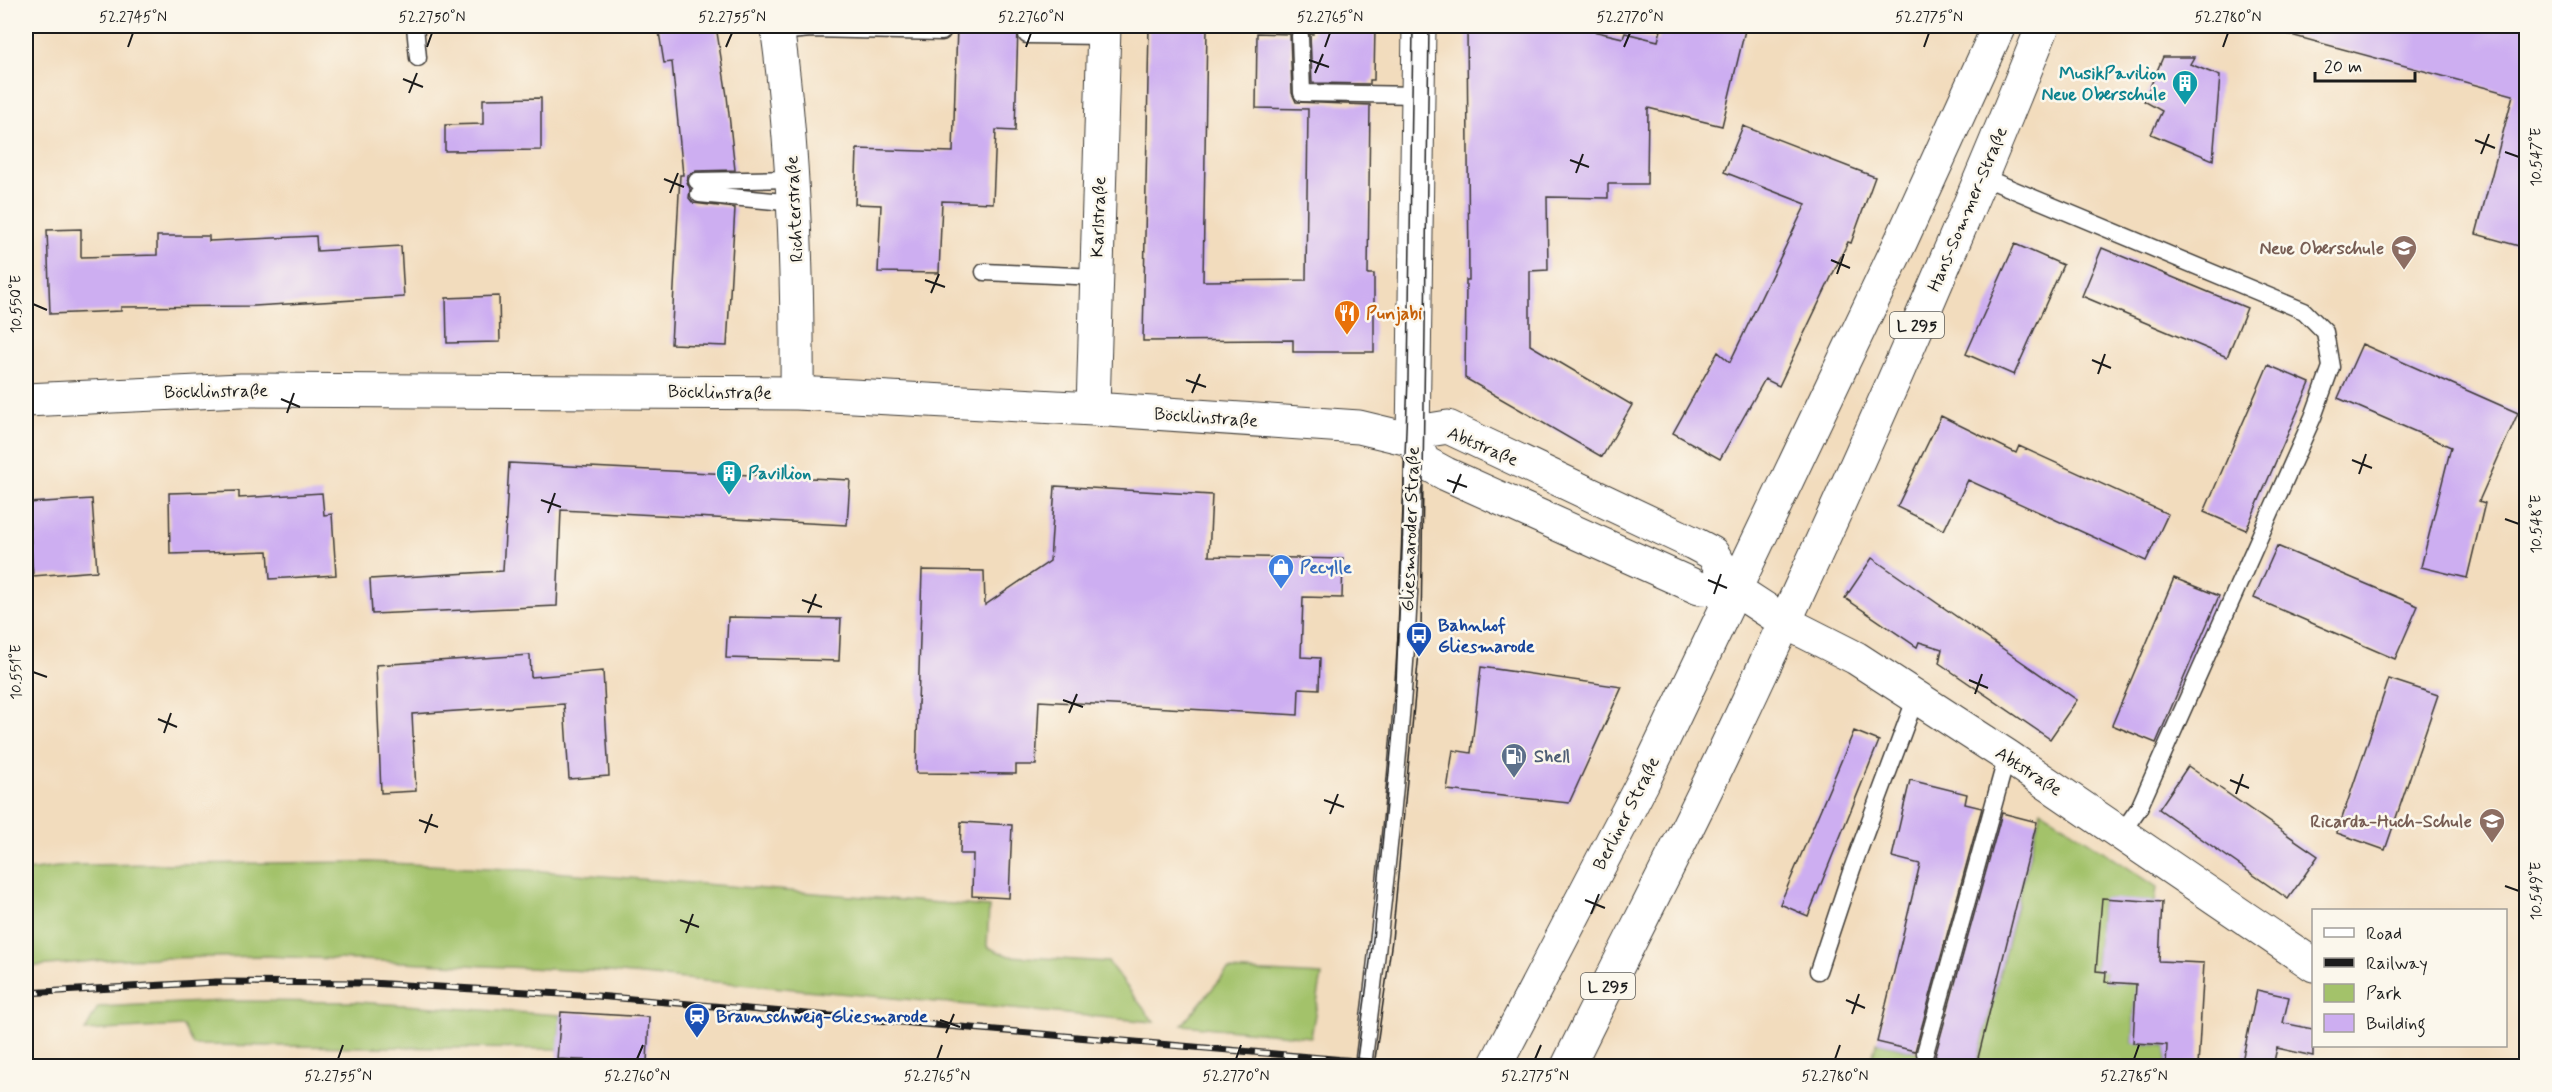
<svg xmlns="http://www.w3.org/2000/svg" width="2552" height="1092" font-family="Mynerve,sans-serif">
<rect width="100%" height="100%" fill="#fbf7ec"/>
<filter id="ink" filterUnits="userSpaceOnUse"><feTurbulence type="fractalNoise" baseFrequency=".0167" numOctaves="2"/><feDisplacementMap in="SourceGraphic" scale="12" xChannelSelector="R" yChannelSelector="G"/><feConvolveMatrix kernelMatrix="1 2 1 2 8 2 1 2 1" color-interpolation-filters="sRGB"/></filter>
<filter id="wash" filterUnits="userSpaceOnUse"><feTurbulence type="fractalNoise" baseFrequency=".008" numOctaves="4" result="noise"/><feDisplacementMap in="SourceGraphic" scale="24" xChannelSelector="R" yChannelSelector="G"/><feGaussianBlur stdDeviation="1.35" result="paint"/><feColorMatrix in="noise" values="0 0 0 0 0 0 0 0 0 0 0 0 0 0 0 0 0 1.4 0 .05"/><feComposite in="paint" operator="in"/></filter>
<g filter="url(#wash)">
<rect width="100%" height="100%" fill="#f2dcbd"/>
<path fill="#a3c26a" stroke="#606f43" stroke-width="1.5" d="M2041 810 2157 887 2155 902 2102 899 2096 971 2106 972 2105 982 2166 985 2165 1000 2135 999 2133 1043 2167 1046 2166 1066H1976Z
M370 862 528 870 989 907 987 947 1009 956 1108 962 1154 1022 609 972 381 961 265 956 116 959 26 967V871L74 865Z
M1228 970 1322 975 1311 1037 1182 1025Z
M224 1001 357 1002 560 1015 559 1049 193 1045 183 1026 85 1031 98 1007Z
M1877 1042 1974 1066H1869Z"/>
<g id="blocks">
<path fill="#cdaef1" d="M658 26H716L727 96 735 170 696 171 688 175 687 182 690 189 689 198 693 203 735 208 727 346 671 344 680 175H683L672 62 664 63Z
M957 26H1018L1015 131 996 130 993 203 942 201 939 273 878 272 881 205 855 204 857 149 953 152Z
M1149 26H1207L1203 281 1306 280 1308 109 1256 108 1257 33 1290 34 1292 93 1296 102 1370 105 1368 274H1374V352H1293V340L1143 341Z
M1313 26H1375L1374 80H1370V84L1312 83 1310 34H1313Z
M1467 26H1572L1623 38 1625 33 1658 41 1662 26H1746L1722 126 1648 108 1647 184H1608V198L1547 197 1548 270 1530 271V345L1632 405 1602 457 1465 378 1466 280H1469Z
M2289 26H2526V248L2476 234 2513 95 2287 34Z
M2163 57H2194L2190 64 2220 76 2213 160 2151 134 2162 111 2144 101Z
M541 98V150L445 151V125L483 124V99Z
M1743 126 1875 177 1851 243 1848 242 1779 386 1765 379 1720 459 1673 433 1718 352 1730 362 1806 204 1724 172Z
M81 229V257L157 255V236H209V241L316 236 317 251 401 246 404 297 254 306 121 307V311L50 314 47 230Z
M2015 244 2063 265 2014 375 1966 354Z
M2102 248 2247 308 2227 357 2082 296Z
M499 296 500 342 447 343 446 298Z
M2362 344 2518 413 2479 501 2485 503 2467 578 2421 567 2451 447 2338 398Z
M2268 365 2310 383 2246 530 2204 512Z
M1941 416 2016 453 2019 446 2168 514 2146 561 1968 480 1944 530 1897 507Z
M509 463 850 480 847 525 561 510 557 606 372 614 370 579 503 571Z
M1055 486 1212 495 1209 556 1343 559 1342 598 1303 597 1301 657 1320 658 1319 689 1299 688 1298 715 1039 701 1036 765H1016V774L916 773 922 570 984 571 985 605 1050 561Z
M239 491V498L322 493 324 515 332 514 336 575 270 579 268 551 170 554 169 493Z
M92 499 97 571 33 576 28 503Z
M2277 546 2418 606 2395 659 2254 598Z
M1872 558 2077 700 2050 739 1939 663 1942 649 1919 642 1917 647 1845 598Z
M2174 578 2219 596 2156 743 2112 725Z
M728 617 841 619 839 661 726 658Z
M530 655 531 677 603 671 609 776 569 779 564 704 412 714 416 791 381 793 376 665Z
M1481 667 1622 687 1569 803 1447 790 1453 750 1471 753Z
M2389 679 2438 695 2385 850 2337 833Z
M1854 731 1879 741 1808 916 1780 904Z
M2188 766 2318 856 2288 899 2159 809Z
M1910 780 1967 794 1965 804 1982 808 1915 1051 1877 1042 1920 864 1892 857Z
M2002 813 2037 822 1976 1066H1974L1935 1056Z
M961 822 1012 825 1009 898 972 896 973 854H960Z
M2102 898 2162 902 2159 961 2204 963 2198 1066H2166L2167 1045 2133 1043 2136 984 2105 982 2106 972 2096 971Z
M2257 990 2289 997 2283 1023 2313 1029V1056L2277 1048 2273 1066H2241Z
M561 1012 649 1017 647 1063 557 1059Z"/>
</g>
</g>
<g filter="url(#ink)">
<use href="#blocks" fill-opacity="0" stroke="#3c3934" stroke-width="1.5"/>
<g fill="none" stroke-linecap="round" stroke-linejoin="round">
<g stroke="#3c3934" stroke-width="19">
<path id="service" d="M415 26 418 58
M778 32 811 29 942 32
M1027 35 1104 36
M1300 36 1302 93 1418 95
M1983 177 2304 311 2325 332 2331 367 2313 417 2139 808 2122 832
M697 181 793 179
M699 194 795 203
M984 272 1097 277
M1818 971 1852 869 1916 697
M1925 1053 2007 756
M1363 1066C1389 862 1412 658 1413 452"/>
</g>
<g stroke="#3c3934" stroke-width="35">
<path id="minor" d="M777 26C794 148 798 269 797 393
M26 400 241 390 797 393 1093 409 1359 427 1413 440
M1093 409 1104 26
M1785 622 1856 658 2007 756 2314 965"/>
</g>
<g stroke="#3c3934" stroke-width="35">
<path id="tertiary" d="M1419 26 1413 440 1424 462 1446 474 1699 588 1736 590
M1413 440 1423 431 1448 427 1693 543 1712 553 1736 590 1785 622"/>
</g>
<g stroke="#3c3934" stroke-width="35">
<path id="primary" d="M1495 1066 1643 782 1697 669 1901 241 1999 26
M1568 1066C1619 961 1674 858 1724 752 1837 513 1945 271 2043 26"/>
</g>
<use href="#service" stroke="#fff" stroke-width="16"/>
<use href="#minor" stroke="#fff" stroke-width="33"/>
<use href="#tertiary" stroke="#fff" stroke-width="33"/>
<use href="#primary" stroke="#fff" stroke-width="33"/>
<path stroke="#1c1c1c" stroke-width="1.5" d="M1356 1066 1373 939 1395 710 1408 379 1413 26
M1374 1066 1392 940 1421 631 1429 26"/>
<g stroke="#1c1c1c" stroke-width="7">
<path id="rail" d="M26 993 216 982 370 983 597 996 1415 1066"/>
</g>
<use href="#rail" stroke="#fbf7ec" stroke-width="4.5" stroke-dasharray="14" stroke-linecap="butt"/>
</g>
</g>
<path fill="none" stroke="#1c1c1c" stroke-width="2" d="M128 47 133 33M427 47 432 33M726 47 732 33M1026 47 1031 33M1325 47 1330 33M1624 47 1630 33M1924 47 1929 33M2223 47 2228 33M1309 60 1329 67M1315 73 1323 54M403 79 423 87M409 93 417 73M2475 140 2495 148M2505 152 2519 157M2481 154 2489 134M1570 160 1589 167M1576 173 1583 154M664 179 684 187M670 193 678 173M1831 260 1850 268M1837 274 1844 254M925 280 945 287M931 293 939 274M33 304 47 310M2092 360 2111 368M2098 374 2105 354M1186 380 1206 387M1192 393 1200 374M281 399 300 407M287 413 294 393M2352 460 2372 468M2359 474 2366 454M1447 480 1467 487M1453 493 1461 474M541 500 561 507M548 513 555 493M2505 519 2519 524M1708 580 1727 588M1714 594 1721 574M802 600 822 607M808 613 816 594M33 672 47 677M1969 680 1988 688M1975 694 1982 674M1063 700 1083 707M1069 713 1077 694M158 719 177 727M164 733 171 713M2230 780 2249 788M2236 794 2243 774M1324 800 1344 807M1330 814 1338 794M419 820 438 827M425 833 432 814M2505 886 2519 891M1585 900 1605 908M1591 914 1599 894M680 920 699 927M686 933 693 914M1846 1000 1865 1008M1852 1014 1859 994M940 1020 960 1027M946 1033 954 1014M338 1059 343 1045M637 1059 643 1045M937 1059 942 1045M1236 1059 1241 1045M1535 1059 1541 1045M1835 1059 1840 1045M2134 1059 2139 1045"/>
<defs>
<g id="building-pin" transform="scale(1.35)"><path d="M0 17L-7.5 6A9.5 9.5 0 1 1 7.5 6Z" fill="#0f9aa8" stroke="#fbf7ec"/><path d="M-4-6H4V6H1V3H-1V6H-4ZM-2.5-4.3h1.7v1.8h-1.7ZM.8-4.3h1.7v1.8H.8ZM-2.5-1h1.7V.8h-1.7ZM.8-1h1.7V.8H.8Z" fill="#fff"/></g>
<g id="school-pin" transform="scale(1.35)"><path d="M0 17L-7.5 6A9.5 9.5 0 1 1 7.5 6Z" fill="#8d6e63" stroke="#fbf7ec"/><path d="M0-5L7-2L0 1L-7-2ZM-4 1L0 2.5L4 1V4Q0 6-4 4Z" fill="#fff"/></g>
<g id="restaurant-pin" transform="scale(1.35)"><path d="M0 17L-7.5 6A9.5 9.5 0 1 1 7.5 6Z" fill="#e8710a" stroke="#fbf7ec"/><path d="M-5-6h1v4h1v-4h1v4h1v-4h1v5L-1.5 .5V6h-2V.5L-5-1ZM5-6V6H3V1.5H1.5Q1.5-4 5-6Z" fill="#fff"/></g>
<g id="shop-pin" transform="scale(1.35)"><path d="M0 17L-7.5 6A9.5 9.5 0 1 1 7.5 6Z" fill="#3f7fe0" stroke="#fbf7ec"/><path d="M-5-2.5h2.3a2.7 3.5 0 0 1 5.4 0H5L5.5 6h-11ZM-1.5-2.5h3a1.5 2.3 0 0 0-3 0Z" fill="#fff"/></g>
<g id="bus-pin" transform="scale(1.35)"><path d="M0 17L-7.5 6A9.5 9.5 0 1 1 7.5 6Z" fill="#1a4fb4" stroke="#fbf7ec"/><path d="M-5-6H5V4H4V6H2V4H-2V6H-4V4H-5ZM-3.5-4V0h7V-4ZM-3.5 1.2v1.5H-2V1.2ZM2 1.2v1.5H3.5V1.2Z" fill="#fff"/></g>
<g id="fuel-pin" transform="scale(1.35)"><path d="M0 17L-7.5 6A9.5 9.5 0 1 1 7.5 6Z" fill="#5c6f8a" stroke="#fbf7ec"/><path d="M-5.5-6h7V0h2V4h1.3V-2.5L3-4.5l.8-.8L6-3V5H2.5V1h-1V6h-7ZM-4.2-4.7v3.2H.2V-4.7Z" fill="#fff"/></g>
<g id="station-pin" transform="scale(1.35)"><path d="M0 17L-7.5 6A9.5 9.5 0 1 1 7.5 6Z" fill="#1a4fb4" stroke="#fbf7ec"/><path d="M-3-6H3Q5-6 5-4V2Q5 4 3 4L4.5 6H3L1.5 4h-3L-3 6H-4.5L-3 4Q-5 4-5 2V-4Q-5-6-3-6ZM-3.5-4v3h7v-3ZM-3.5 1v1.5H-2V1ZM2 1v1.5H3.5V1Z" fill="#fff"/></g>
</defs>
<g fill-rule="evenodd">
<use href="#building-pin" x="2185" y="83"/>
<use href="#school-pin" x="2404" y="248"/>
<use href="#restaurant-pin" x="1347" y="313"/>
<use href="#building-pin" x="729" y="473"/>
<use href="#shop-pin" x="1281" y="567"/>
<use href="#bus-pin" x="1419" y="635"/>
<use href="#fuel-pin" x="1514" y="756"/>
<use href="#school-pin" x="2492" y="821"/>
<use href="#station-pin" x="697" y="1016"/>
</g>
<g text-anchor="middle" stroke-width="5" stroke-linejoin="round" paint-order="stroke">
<g fill="#fbf7ec" stroke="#5f5e5a" stroke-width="1.5">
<rect x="1890" y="312" width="54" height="26" rx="4.5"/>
<rect x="1581" y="973" width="54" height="26" rx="4.5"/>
</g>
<g font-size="16" font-weight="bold" fill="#1c1c1c">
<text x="1917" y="331">L 295</text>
<text x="1608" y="992">L 295</text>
</g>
<g font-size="18" font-weight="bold" fill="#0d838f" stroke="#fbf7ec" text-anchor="end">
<text x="2166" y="79">MusikPavilion<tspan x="2166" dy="21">Neue Oberschule</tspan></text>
<text x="748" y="479" text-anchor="start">Pavillion</text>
</g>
<g font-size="18" fill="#1c1c1c" stroke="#fbf7ec">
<text transform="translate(794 209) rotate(-93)" y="6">Richterstraße</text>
<text transform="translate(1967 209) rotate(-67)" y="6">Hans-Sommer-Straße</text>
<text transform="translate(1098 217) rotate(-88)" y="6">Karlstraße</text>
<text transform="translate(216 391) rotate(-1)" y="6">Böcklinstraße</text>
<text transform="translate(720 392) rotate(1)" y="6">Böcklinstraße</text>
<text transform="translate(1206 417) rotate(4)" y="6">Böcklinstraße</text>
<text transform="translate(1483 446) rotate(23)" y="6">Abtstraße</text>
<text transform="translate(1410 529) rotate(-88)" y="6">Gliesmaroder Straße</text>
<text transform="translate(2029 771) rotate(33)" y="6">Abtstraße</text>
<text transform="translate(1626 813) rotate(-63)" y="6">Berliner Straße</text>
</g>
<g font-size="18" font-weight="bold" fill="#785e54" stroke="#fbf7ec" text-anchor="end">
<text x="2384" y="254">Neue Oberschule</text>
<text x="2472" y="827">Ricarda-Huch-Schule</text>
</g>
<g font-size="18" font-weight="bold" fill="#c56008" stroke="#fbf7ec" text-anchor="start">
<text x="1366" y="319">Punjabi</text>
</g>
<g font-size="18" font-weight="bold" fill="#366cbe" stroke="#fbf7ec" text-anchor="start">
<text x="1300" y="573">Pecylle</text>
</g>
<g font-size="18" font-weight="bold" fill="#164399" stroke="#fbf7ec" text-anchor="start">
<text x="1438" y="631">Bahnhof<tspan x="1438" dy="21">Gliesmarode</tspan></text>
<text x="716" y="1022">Braunschweig-Gliesmarode</text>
</g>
<g font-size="18" font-weight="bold" fill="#4e5e75" stroke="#fbf7ec" text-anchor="start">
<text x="1534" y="762">Shell</text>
</g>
</g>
<rect width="2552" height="1092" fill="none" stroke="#fbf7ec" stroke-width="66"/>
<rect x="2312" y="909" width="195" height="138" fill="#fbf7ec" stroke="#a29f99" stroke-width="1.5"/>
<rect x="2324" y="928" width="30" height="9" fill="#ffffff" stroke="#a29f99" stroke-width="1.5"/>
<text x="2366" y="939" font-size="18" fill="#1c1c1c">Road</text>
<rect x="2324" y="958" width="30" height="9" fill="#1c1c1c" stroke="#a29f99" stroke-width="1.5"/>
<text x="2366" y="969" font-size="18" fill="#1c1c1c">Railway</text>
<rect x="2324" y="984" width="30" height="18" fill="#a3c26a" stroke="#a29f99" stroke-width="1.5"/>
<text x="2366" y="999" font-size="18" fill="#1c1c1c">Park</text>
<rect x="2324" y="1014" width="30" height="18" fill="#cdaef1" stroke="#a29f99" stroke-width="1.5"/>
<text x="2366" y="1029" font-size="18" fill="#1c1c1c">Building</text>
<path d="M2315 72v9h100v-9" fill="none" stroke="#1c1c1c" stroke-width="3"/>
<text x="2324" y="72" font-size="18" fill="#1c1c1c" stroke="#fbf7ec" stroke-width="4.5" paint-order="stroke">20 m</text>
<rect x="33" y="33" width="2486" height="1026" fill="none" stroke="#1c1c1c" stroke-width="2"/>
<g font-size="15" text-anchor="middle" fill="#1c1c1c">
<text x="133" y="22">52.2745°N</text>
<text x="432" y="22">52.2750°N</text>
<text x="732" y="22">52.2755°N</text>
<text x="1031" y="22">52.2760°N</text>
<text x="1330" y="22">52.2765°N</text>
<text x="1630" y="22">52.2770°N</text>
<text x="1929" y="22">52.2775°N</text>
<text x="2228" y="22">52.2780°N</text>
<text transform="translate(2536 157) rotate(-90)" y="5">10.547°E</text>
<text transform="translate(16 304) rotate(-90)" y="5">10.550°E</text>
<text transform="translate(2536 524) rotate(-90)" y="5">10.548°E</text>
<text transform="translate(16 672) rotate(-90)" y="5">10.551°E</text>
<text transform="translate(2536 891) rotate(-90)" y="5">10.549°E</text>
<text x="338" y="1081">52.2755°N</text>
<text x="637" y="1081">52.2760°N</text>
<text x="937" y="1081">52.2765°N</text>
<text x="1236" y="1081">52.2770°N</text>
<text x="1535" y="1081">52.2775°N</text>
<text x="1835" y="1081">52.2780°N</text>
<text x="2134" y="1081">52.2785°N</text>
</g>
</svg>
